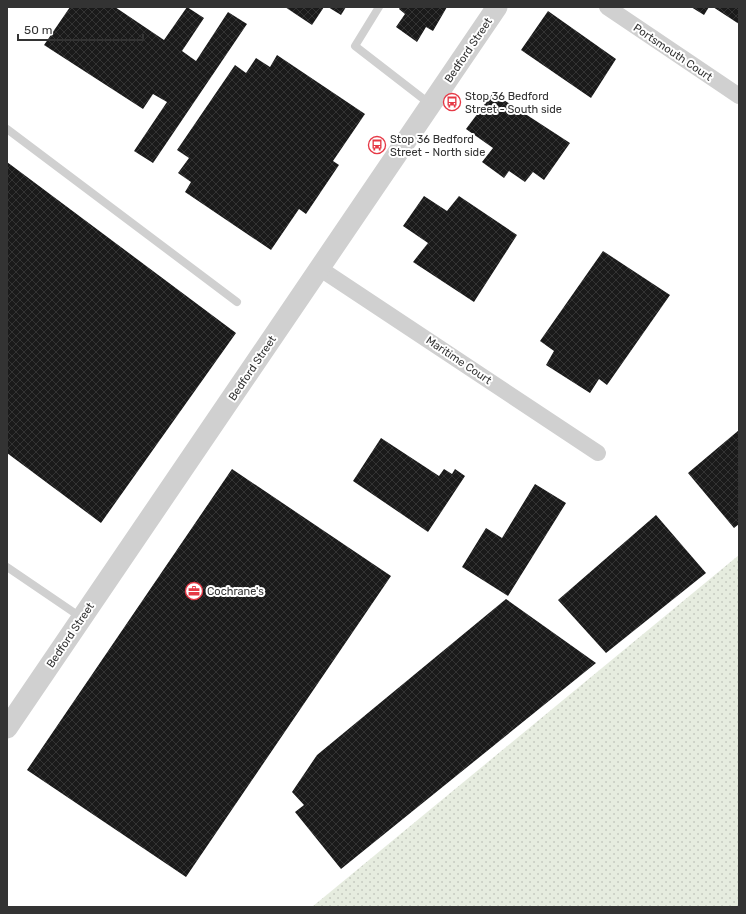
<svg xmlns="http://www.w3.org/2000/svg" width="746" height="914" font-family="Rubik,sans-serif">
<defs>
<pattern id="grass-dots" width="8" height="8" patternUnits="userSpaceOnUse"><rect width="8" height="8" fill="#e6ecdf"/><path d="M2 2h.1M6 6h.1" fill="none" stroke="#c6cbc0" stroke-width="1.8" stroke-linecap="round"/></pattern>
<pattern id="building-cross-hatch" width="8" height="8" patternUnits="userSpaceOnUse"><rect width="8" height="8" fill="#1a1a1a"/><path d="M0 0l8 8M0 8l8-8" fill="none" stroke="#333"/></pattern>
</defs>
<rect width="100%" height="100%" fill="#fff"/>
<path fill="url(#grass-dots)" d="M739 555V907H312Z"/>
<path fill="url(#building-cross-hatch)" d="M70 7H115L164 40 187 7 204 18 182 51 196 61 228 12 247 24 153 163 134 151 167 102 153 94 143 109 44 45Z
M285 7H324L312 25Z
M328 7H346L341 15Z
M400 7H447L433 31 426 27 417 42 396 27 405 14 399 9Z
M691 7H709L704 15Z
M713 7H739V24Z
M548 11 616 59 591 98 521 50Z
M277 55 365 114 333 161 339 165 306 214 299 209 271 250 185 192 191 182 178 173 189 158 177 150 235 65 246 73 256 58 270 67Z
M493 93 570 143 544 180 533 172 525 182 509 171 504 178 482 162 493 148 466 129Z
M7 162 236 333 101 523 7 453Z
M424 196 447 211 459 196 517 235 474 302 413 262 428 243 403 226Z
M603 251 670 295 607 385 599 379 590 393 546 365 554 351 540 341Z
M739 430V524L734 528 688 473Z
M381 438 439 476 444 469 452 474 455 469 465 476 428 532 353 481Z
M232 469 391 576 186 877 27 770Z
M535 484 566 503 508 596 462 567 486 528 502 538Z
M656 515 706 573 606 653 558 600Z
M506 599 596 663 341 869 295 812 304 805 292 792 317 755Z"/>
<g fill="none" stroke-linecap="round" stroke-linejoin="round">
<path stroke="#d0d0d0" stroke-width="8" d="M379 7 355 46 430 104
M7 129 237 302
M7 567 82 618"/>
<path stroke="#d0d0d0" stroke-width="16" d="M607 7 739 96
M319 268 598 453"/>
<path stroke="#d0d0d0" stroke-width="21" d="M7 728 497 7"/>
</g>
<defs>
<g id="bus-ring" transform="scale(0.9)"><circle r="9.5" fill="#fff" stroke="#e63946" stroke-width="1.5"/><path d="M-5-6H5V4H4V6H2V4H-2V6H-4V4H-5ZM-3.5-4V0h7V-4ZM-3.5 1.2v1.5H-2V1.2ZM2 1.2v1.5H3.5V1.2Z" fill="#e63946"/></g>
<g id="office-ring" transform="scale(0.9)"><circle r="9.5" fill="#fff" stroke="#e63946" stroke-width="1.5"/><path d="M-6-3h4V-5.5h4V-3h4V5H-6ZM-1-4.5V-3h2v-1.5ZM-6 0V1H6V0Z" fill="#e63946"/></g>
</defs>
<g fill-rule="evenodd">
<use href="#bus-ring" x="452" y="102"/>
<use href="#bus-ring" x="377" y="145"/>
<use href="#office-ring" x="194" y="591"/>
</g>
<g text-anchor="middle" stroke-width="4" stroke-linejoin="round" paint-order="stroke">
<g font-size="11" fill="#333" stroke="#fff">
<text transform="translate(468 50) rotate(-56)" y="4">Bedford Street</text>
<text transform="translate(673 52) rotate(34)" y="4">Portsmouth Court</text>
<text transform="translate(459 360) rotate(34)" y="4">Maritime Court</text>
<text transform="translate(252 368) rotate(-56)" y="4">Bedford Street</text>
<text transform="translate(70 635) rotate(-56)" y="4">Bedford Street</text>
</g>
<g font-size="11" fill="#333" stroke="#fff" text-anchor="start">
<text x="465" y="100">Stop 36 Bedford<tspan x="465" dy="13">Street - South side</tspan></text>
<text x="390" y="143">Stop 36 Bedford<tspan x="390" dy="13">Street - North side</tspan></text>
<text x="207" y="595">Cochrane's</text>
</g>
</g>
<rect width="746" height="914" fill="none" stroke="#333333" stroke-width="16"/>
<path d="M18 34v6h125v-6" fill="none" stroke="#333333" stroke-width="2"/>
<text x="24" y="34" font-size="12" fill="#333333" stroke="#ffffff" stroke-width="3" paint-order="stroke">50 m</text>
</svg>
